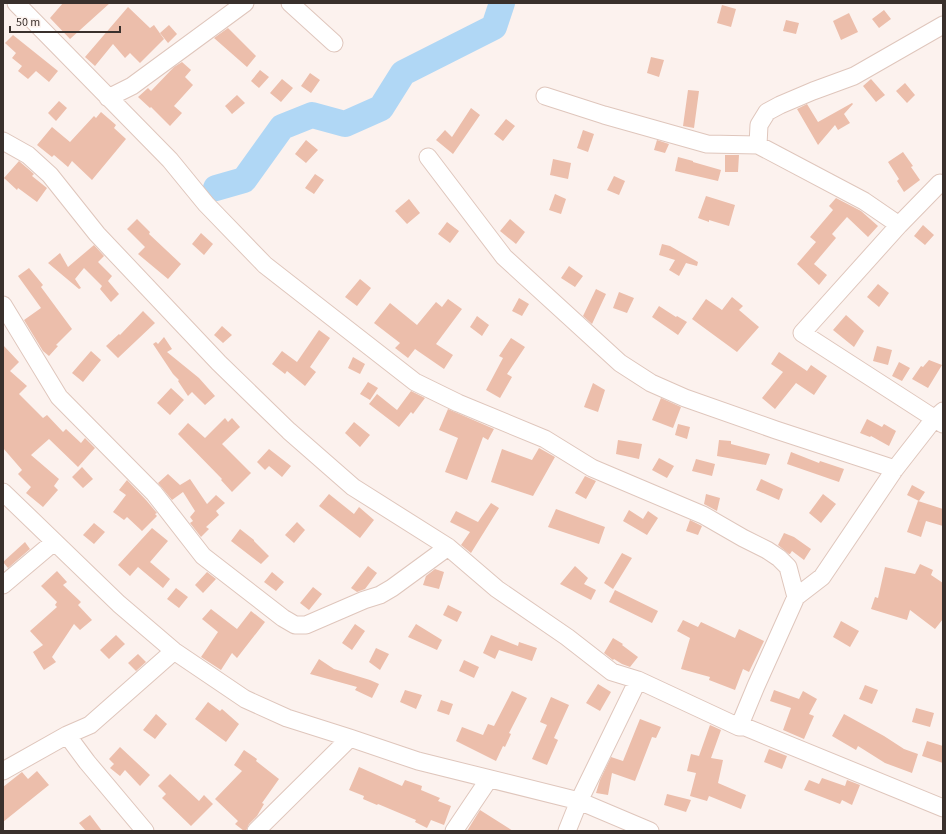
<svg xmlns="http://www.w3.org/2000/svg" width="946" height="834" font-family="'Source Sans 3',sans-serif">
<rect width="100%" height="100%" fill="#fcf2ee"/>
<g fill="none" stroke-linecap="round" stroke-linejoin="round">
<path stroke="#b0d7f5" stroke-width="26" d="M216 188 244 180 282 127 312 115 345 124 381 108 403 73 494 27 502 3"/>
</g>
<path fill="#ecbeab" d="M63 3H110L70 39 50 18Z
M722 5 736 9 731 27 717 23Z
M128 7 150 28 154 25 164 39 140 63 130 53 125 58 113 44 95 66 85 57Z
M884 10 891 19 879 28 872 19Z
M849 13 858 32 841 40 833 21Z
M786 20 799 23 796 34 783 31Z
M169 25 177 34 168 43 160 33Z
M228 28 256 56 247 67 214 38Z
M13 35 58 71 49 82 36 71 28 79 18 71 22 66 12 58 16 53 5 43Z
M651 57 664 60 659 77 647 73Z
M182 62 191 70 185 77 193 85 174 106 182 113 170 126 151 107 150 108 138 97 148 88 151 91 174 67Z
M260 70 269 77 259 88 251 81Z
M310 73 320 80 311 93 301 86Z
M282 79 293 88 281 102 270 93Z
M871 79 885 95 876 102 863 86Z
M905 83 915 95 907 103 896 91Z
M688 90 699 91 694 128 683 126Z
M237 95 245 103 232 114 225 106Z
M59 101 67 108 56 121 48 113Z
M852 103 853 104 844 114 850 123 838 130 835 125 818 145 797 109 807 104 818 122Z
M471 108 480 115 453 154 436 140 445 130 452 137Z
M101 112 116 125 114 128 126 139 92 180 72 161 68 167 54 155 52 157 37 145 52 127 70 142 94 116 96 118Z
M506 119 515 126 503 141 494 134Z
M583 130 594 134 588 152 577 148Z
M306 140 318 150 306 163 295 154Z
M657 140 669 144 665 153 654 150Z
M903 152 913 166 911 167 920 180 904 192 897 181 899 179 888 162Z
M725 155H739L738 172H725Z
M678 157 693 161V162L721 170 718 181 675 171Z
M553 159 571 163 568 179 550 175Z
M19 161 34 174 32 176 47 188 37 202 18 188 17 190 4 178Z
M315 174 324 180 314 194 305 188Z
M614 176 625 181 619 195 607 190Z
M555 194 566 199 561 214 549 210Z
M706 196 735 205 729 226 709 220V222L698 218Z
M836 198 861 211 878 226 868 237 847 217 832 234 836 238 814 264 827 275 819 285 797 264 816 242 810 237 833 210 829 206Z
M409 199 420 213 407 224 395 211Z
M137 219 150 232 149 234 181 264 168 279 138 254 145 247 127 229Z
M510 219 525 232 516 244 500 231Z
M447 222 459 231 450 243 438 234Z
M923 225 934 235 925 245 914 236Z
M201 233 213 244 204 255 192 244Z
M662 244 670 246 698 262 697 266 686 263 679 276 669 270 675 260 659 255Z
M94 245 104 256 98 262 112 276 108 281 119 294 111 302 100 289 102 286 84 268 75 279 81 288 79 289 48 263 60 253 68 267Z
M569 266 583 276 575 287 561 278Z
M29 268 43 285 41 287 72 329 56 345 58 346 49 356 43 351 24 320 41 308 18 276Z
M360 279 371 288 357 306 345 297Z
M878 284 889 293 879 307 867 297Z
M596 289 606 294 592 324 583 316Z
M619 292 634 298 627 313 613 308Z
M732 297 743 306 739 310 759 327 737 352 692 319 706 299 722 310Z
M519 298 529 304 522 316 512 311Z
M448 299 462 309 436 344 453 355 444 369 415 349 408 358 395 348 400 343 374 323 390 303 417 325 436 302 442 307Z
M659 306 676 317 677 316 687 322 678 335 652 317Z
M143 311 155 323 118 358 106 346 119 334 120 335Z
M846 315 864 331 854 347 833 330Z
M477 316 489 325 482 336 470 327Z
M222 326 232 335 223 343 214 335Z
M319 330 330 338 310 367 316 372 305 386 287 371 285 374 272 364 282 351 297 362Z
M164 337 172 349 167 352 199 378 215 396 205 405 192 392 188 396 178 381 179 380 173 374 153 344 156 342 158 344Z
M511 338 525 347 507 374 512 377 500 398 486 390 503 358 499 356Z
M3 345 19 362 10 371 27 386 19 394 43 418 47 415 63 432 66 429 81 443 85 438 95 448 78 467 49 439 31 455 59 479 54 486 58 490 43 507 26 493 31 487 18 474 22 470 3 448Z
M877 346 892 350 888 365 873 361Z
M91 351 101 360 83 382 72 373Z
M779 352 807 371 811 365 827 376 814 395 796 383 775 409 762 398 783 372 771 364Z
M353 357 365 364 360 374 348 368Z
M929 360 942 365 928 388 912 379 921 366 923 367Z
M899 362 910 368 902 381 892 376Z
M368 382 378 388 370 400 360 394Z
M593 383 605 390 598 412 584 407Z
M171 388 184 400 170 415 157 403Z
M411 391 425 398 413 414 411 412 399 427 369 404 377 394 397 410Z
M661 398 681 407 673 428 652 420Z
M448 409 494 429 488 440 483 437 467 480 445 472 458 438 439 430Z
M225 418 228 422 232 418 240 427 222 444 251 473 232 492 221 480 222 479 178 434 188 423 205 438Z
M867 419 882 427 884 424 896 431 889 446 871 436 870 437 860 433Z
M354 422 370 435 360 447 345 433Z
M678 424 690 427 687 439 675 435Z
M618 440 642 444 639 459 616 454Z
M719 440 731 441V444L770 454 766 465 717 456Z
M539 448 555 457 533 496 491 482 502 449 532 460Z
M269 449 291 466 282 477 269 466 265 470 257 462Z
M791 452 819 463 820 461 844 469 839 482 787 464Z
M659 458 674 466 667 478 652 470Z
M696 459 715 464 712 476 692 471Z
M82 467 93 479 83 488 72 477Z
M168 474 180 485 190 479 207 504 216 495 225 503 216 511 219 515 206 527 209 529 201 537 190 523 193 521 190 517 195 511 183 492 172 500 158 483Z
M585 476 596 481 586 499 575 493Z
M761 479 783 489 779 500 756 490Z
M127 480 146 500 157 513 155 514 157 516 142 531 127 517 124 520 113 512 126 495 119 490Z
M912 485 925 492 919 501 907 495Z
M329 494 354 514 359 507 374 520 360 538 319 506Z
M706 494 720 498 717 511 704 504Z
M823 494 836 504 821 523 809 513Z
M918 501 943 509V526L926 521 921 537 907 532Z
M491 503 499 508 471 553 461 545 470 532 450 522 456 511 478 522Z
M556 509 605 527 599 544 548 527Z
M629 510 643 519 648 511 658 518 647 535 623 521Z
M690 520 702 526 698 535 686 531Z
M297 522 305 530 294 543 285 535Z
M94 523 105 532 94 544 83 535Z
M152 528 168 541 150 562 170 579 163 588 138 567 130 576 118 565Z
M240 529 254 540V541L269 556 261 564 231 541Z
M784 533 794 537 811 549 804 560 792 551 790 554H789L778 545Z
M25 542 30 549 8 568 3 562Z
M622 553 632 558 613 589 604 583Z
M920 564 933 570 931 575 943 583V619L935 629 910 610 907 620 871 609 875 597 878 598 885 567 915 574Z
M368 566 377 573 365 589 357 592 351 588Z
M575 566 588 578 584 584 596 590 591 600 560 584Z
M435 569 444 572 439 589 423 585 426 576Z
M57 571 67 582 63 585 81 602 78 605 92 620 80 630 74 624 52 657 56 662 44 670 33 652 43 645 30 631 57 607 55 605 57 602 41 586Z
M207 572 216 579 203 593 195 585Z
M272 572 284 582 276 591 264 582Z
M313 587 322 594 309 610 300 603Z
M176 588 188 597 179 608 167 599Z
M615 590 658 611 652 623 609 602Z
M448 605 462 612 457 622 443 615Z
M211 609 237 629 251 611 265 622 237 658 232 653 221 670 201 657 218 632 202 619Z
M683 620 698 627 701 622 735 638 739 629 764 641 749 672 743 669 735 690 709 680 710 677 681 669 690 638 677 631Z
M841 621 859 631 850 647 833 637Z
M355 624 365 631 352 650 342 643Z
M416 624 442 640 437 650 408 637Z
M116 635 125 644 109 659 100 650Z
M491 635 518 646 519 642 537 648 532 661 499 650 495 659 483 653Z
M613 638 623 644 622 645 638 657 630 667 622 664 614 659 613 660 604 653Z
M376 648 389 654 380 670 369 662Z
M138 654 146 662 136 671 128 663Z
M319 659 334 669 370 680 379 684 372 698 355 690 357 687 310 674Z
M464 660 479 667 474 678 459 671Z
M598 684 611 692 600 711 586 703Z
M865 685 878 690 872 704 859 699Z
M405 690 422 695 416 709 400 702Z
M774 690 799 699 803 691 817 699 809 714 814 716 804 739 783 730 791 708 770 701Z
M512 691 527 698 509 733 511 734 505 747 503 746 496 761 456 741 462 727 483 735 488 724 494 726Z
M551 697 569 705 554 738 558 740 547 765 532 759 547 725 540 722Z
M441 700 453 704 449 715 437 711Z
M208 702 220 711 222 709 239 724 226 742 195 719Z
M916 708 934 713 930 727 912 722Z
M156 714 167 724 155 739 143 730Z
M844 714 884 736 904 749 918 754 912 773 885 763 858 746 856 750 832 736Z
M640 719 661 727 656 738 652 737 635 781 612 773 608 795 596 793 600 780 611 757 623 761Z
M710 725 721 730 711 758 723 760 718 783 746 795 741 809 709 796 707 801 690 796 696 773 687 771 691 754 699 756Z
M927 741 943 746V763L922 756Z
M120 747 150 775 140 786 125 770 120 776 110 768 114 764 109 759Z
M769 749 787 756 782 769 764 762Z
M244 750 257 759 256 761 279 779 262 803 264 804 257 816 249 824 246 831H244L235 824 238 821 215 799 242 771 234 765Z
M359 767 402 786 405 780 422 786 421 790 440 798 438 801 451 806 444 825 431 820 427 828 415 822 416 820 378 804 377 805 363 799 364 796 349 790Z
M37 771 49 785 3 822V787L22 772 28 779Z
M170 774 199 801 204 795 213 804 191 826 162 798 166 794 158 786Z
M822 778 845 786 847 780 860 785 852 805 842 800 840 804 804 790 809 780 819 784Z
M667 794 691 800 686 812 664 805Z
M480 810 513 831H467Z
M90 815 102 831H86L79 823Z"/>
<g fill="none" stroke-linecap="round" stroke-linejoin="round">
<g stroke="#dfc6bc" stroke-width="19">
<path id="street" d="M16 3 170 160 206 204 265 265 415 382 458 403 545 439 592 468 703 515 743 538 767 550 779 558 788 567 796 597
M290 3 334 43
M545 96 604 115 707 144 758 145 864 201 899 225
M108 98 132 86 245 3
M3 141 28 155 50 175 97 234 219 363 289 431 353 487 448 547 497 589 567 637 612 672 638 680 739 727H745L943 808
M758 145 759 125 767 112 780 105 813 91 854 76 943 25
M428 157 504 257 620 363 651 383 685 398 776 430 895 469
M940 183 899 225 802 333 943 424
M3 305 59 397 154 493 203 556 283 618 295 625H306L364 600 380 595 392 588 448 547
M3 492 119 604 174 651 245 699 287 718 350 738 418 761 579 801 650 831
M3 585 54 542
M739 727 756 686 796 597 822 577 895 469 934 419 943 411
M67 735 87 762 145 831
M3 771 67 735 90 725 174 651
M256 831 350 738
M454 831 489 779
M567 831 579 801 638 680"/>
</g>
<use href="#street" stroke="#fff" stroke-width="17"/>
</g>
<rect width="946" height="834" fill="none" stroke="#39302c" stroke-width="8"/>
<path d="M10 26v6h110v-6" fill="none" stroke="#39302c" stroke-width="2"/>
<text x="16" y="26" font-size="12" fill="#39302c" stroke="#fcf2ee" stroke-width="3" paint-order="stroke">50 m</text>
</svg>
